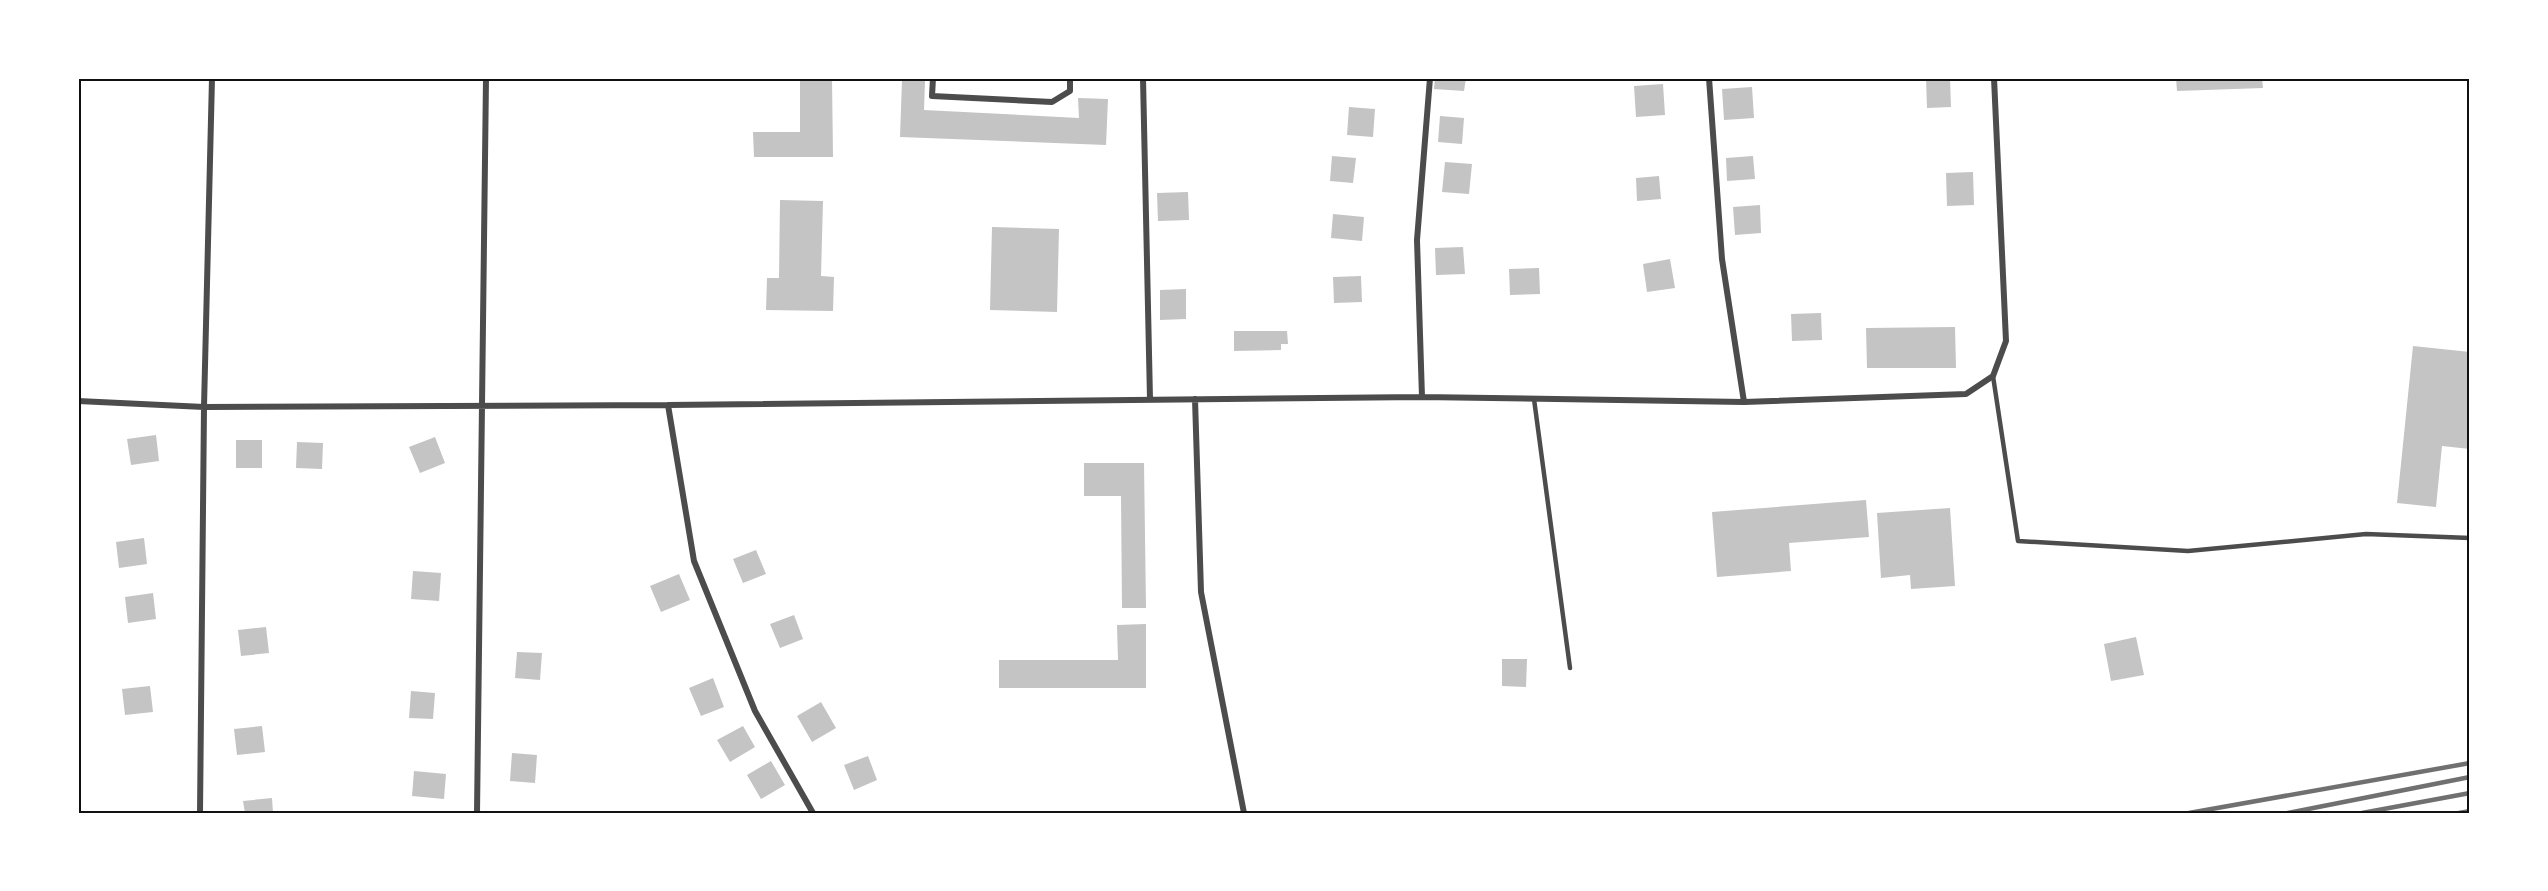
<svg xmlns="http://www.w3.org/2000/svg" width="2548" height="891" font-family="'PT Sans',sans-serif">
<rect width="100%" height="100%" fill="#fff"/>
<path fill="#c4c4c4" d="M800 78H832L833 157H754L753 132H800Z
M1435 78H1466L1464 91 1434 89Z
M1926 78H1950L1951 107 1927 108Z
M2176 78H2262L2263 88 2177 91Z
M902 80 925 81 924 110 1079 118 1078 98 1108 99 1106 145 900 137Z
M1663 84 1665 115 1636 117 1634 86Z
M1752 87 1754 118 1724 120 1722 89Z
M1349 107 1375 109 1373 137 1347 135Z
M1440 116 1464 118 1462 144 1438 142Z
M1332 156 1356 158 1353 183 1330 181Z
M1753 156 1755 179 1727 181 1726 158Z
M1445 162 1472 164 1469 194 1442 192Z
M1973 172 1974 205 1947 206 1946 173Z
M1659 176 1661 199 1637 201 1636 178Z
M1188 192 1189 220 1158 221 1157 193Z
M780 200 823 201 821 276 834 277 833 311 766 310 767 278H779Z
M1760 205 1761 233 1735 235 1733 207Z
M1333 214 1364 217 1362 241 1331 238Z
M992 227 1059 229 1057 312 990 310Z
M1463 247 1465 274 1436 275 1435 248Z
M1670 259 1675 288 1647 292 1643 264Z
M1539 268 1540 294 1510 295 1509 269Z
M1361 276 1362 302 1334 303 1333 277Z
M1186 289V319L1160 320V290Z
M1821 313 1822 340 1792 341 1791 314Z
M1955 327 1956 368H1867L1866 328Z
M1234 331H1287L1288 344H1281V350L1234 351Z
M2413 346 2470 352V449L2442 446 2436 507 2397 503Z
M156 435 159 461 131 465 127 439Z
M435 437 445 463 420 473 409 447Z
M236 440H262V468H236Z
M297 442 323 443 322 469 296 468Z
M1084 463H1144L1146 608H1122L1121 496H1084Z
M1866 500 1869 537 1789 543 1791 571 1717 577 1712 512Z
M1950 508 1955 586 1911 589 1910 575 1881 578 1877 513Z
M144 538 147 564 119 568 116 542Z
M756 550 766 574 743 583 733 559Z
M413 571 441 573 439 601 411 599Z
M679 574 690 600 661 612 650 586Z
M153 593 156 619 128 623 125 597Z
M794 615 803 639 780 648 770 624Z
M1146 624V688H999V660H1118L1117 625Z
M266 627 269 653 241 656 238 630Z
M2136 637 2144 675 2111 681 2104 644Z
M517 652 542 653 540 680 515 678Z
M1502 659H1527L1526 687 1502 686Z
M713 678 724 707 701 716 689 688Z
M150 686 153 712 125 715 122 689Z
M411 691 435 693 433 719 409 718Z
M821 702 836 728 812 742 797 716Z
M262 726 265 752 237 755 234 729Z
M743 726 755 747 730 762 717 740Z
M512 753 537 755 535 783 510 781Z
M868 756 877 780 854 790 844 765Z
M771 761 785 785 761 799 747 775Z
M414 771 446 774 444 799 412 796Z
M272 798 273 813H245L243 801Z"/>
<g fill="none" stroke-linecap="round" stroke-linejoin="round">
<path stroke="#4c4c4c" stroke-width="4.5" d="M1993 376 2018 541 2188 551 2366 534 2470 538
M1534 399 1570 668"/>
<path stroke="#4c4c4c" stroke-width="6" d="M933 78 932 96 1052 102 1070 91V78
M1143 78 1150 399
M1709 78 1722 259 1744 402
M1422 397 1417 240 1430 78
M1195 399 1201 592 1244 813
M78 401 204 407 668 405 1422 397 1744 402 1966 394 1993 376 2006 341 1994 78
M668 405 694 561 755 711 813 813
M200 813 204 407 212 78
M477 813 486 78"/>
<path stroke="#707070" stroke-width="4.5" d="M2189 813 2470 763
M2288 813 2470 777
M2362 813 2470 793
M2459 813 2470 811"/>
</g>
<rect width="2548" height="891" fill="none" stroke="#ffffff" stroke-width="159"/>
<rect x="80" y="80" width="2388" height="732" fill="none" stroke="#111" stroke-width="2"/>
</svg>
